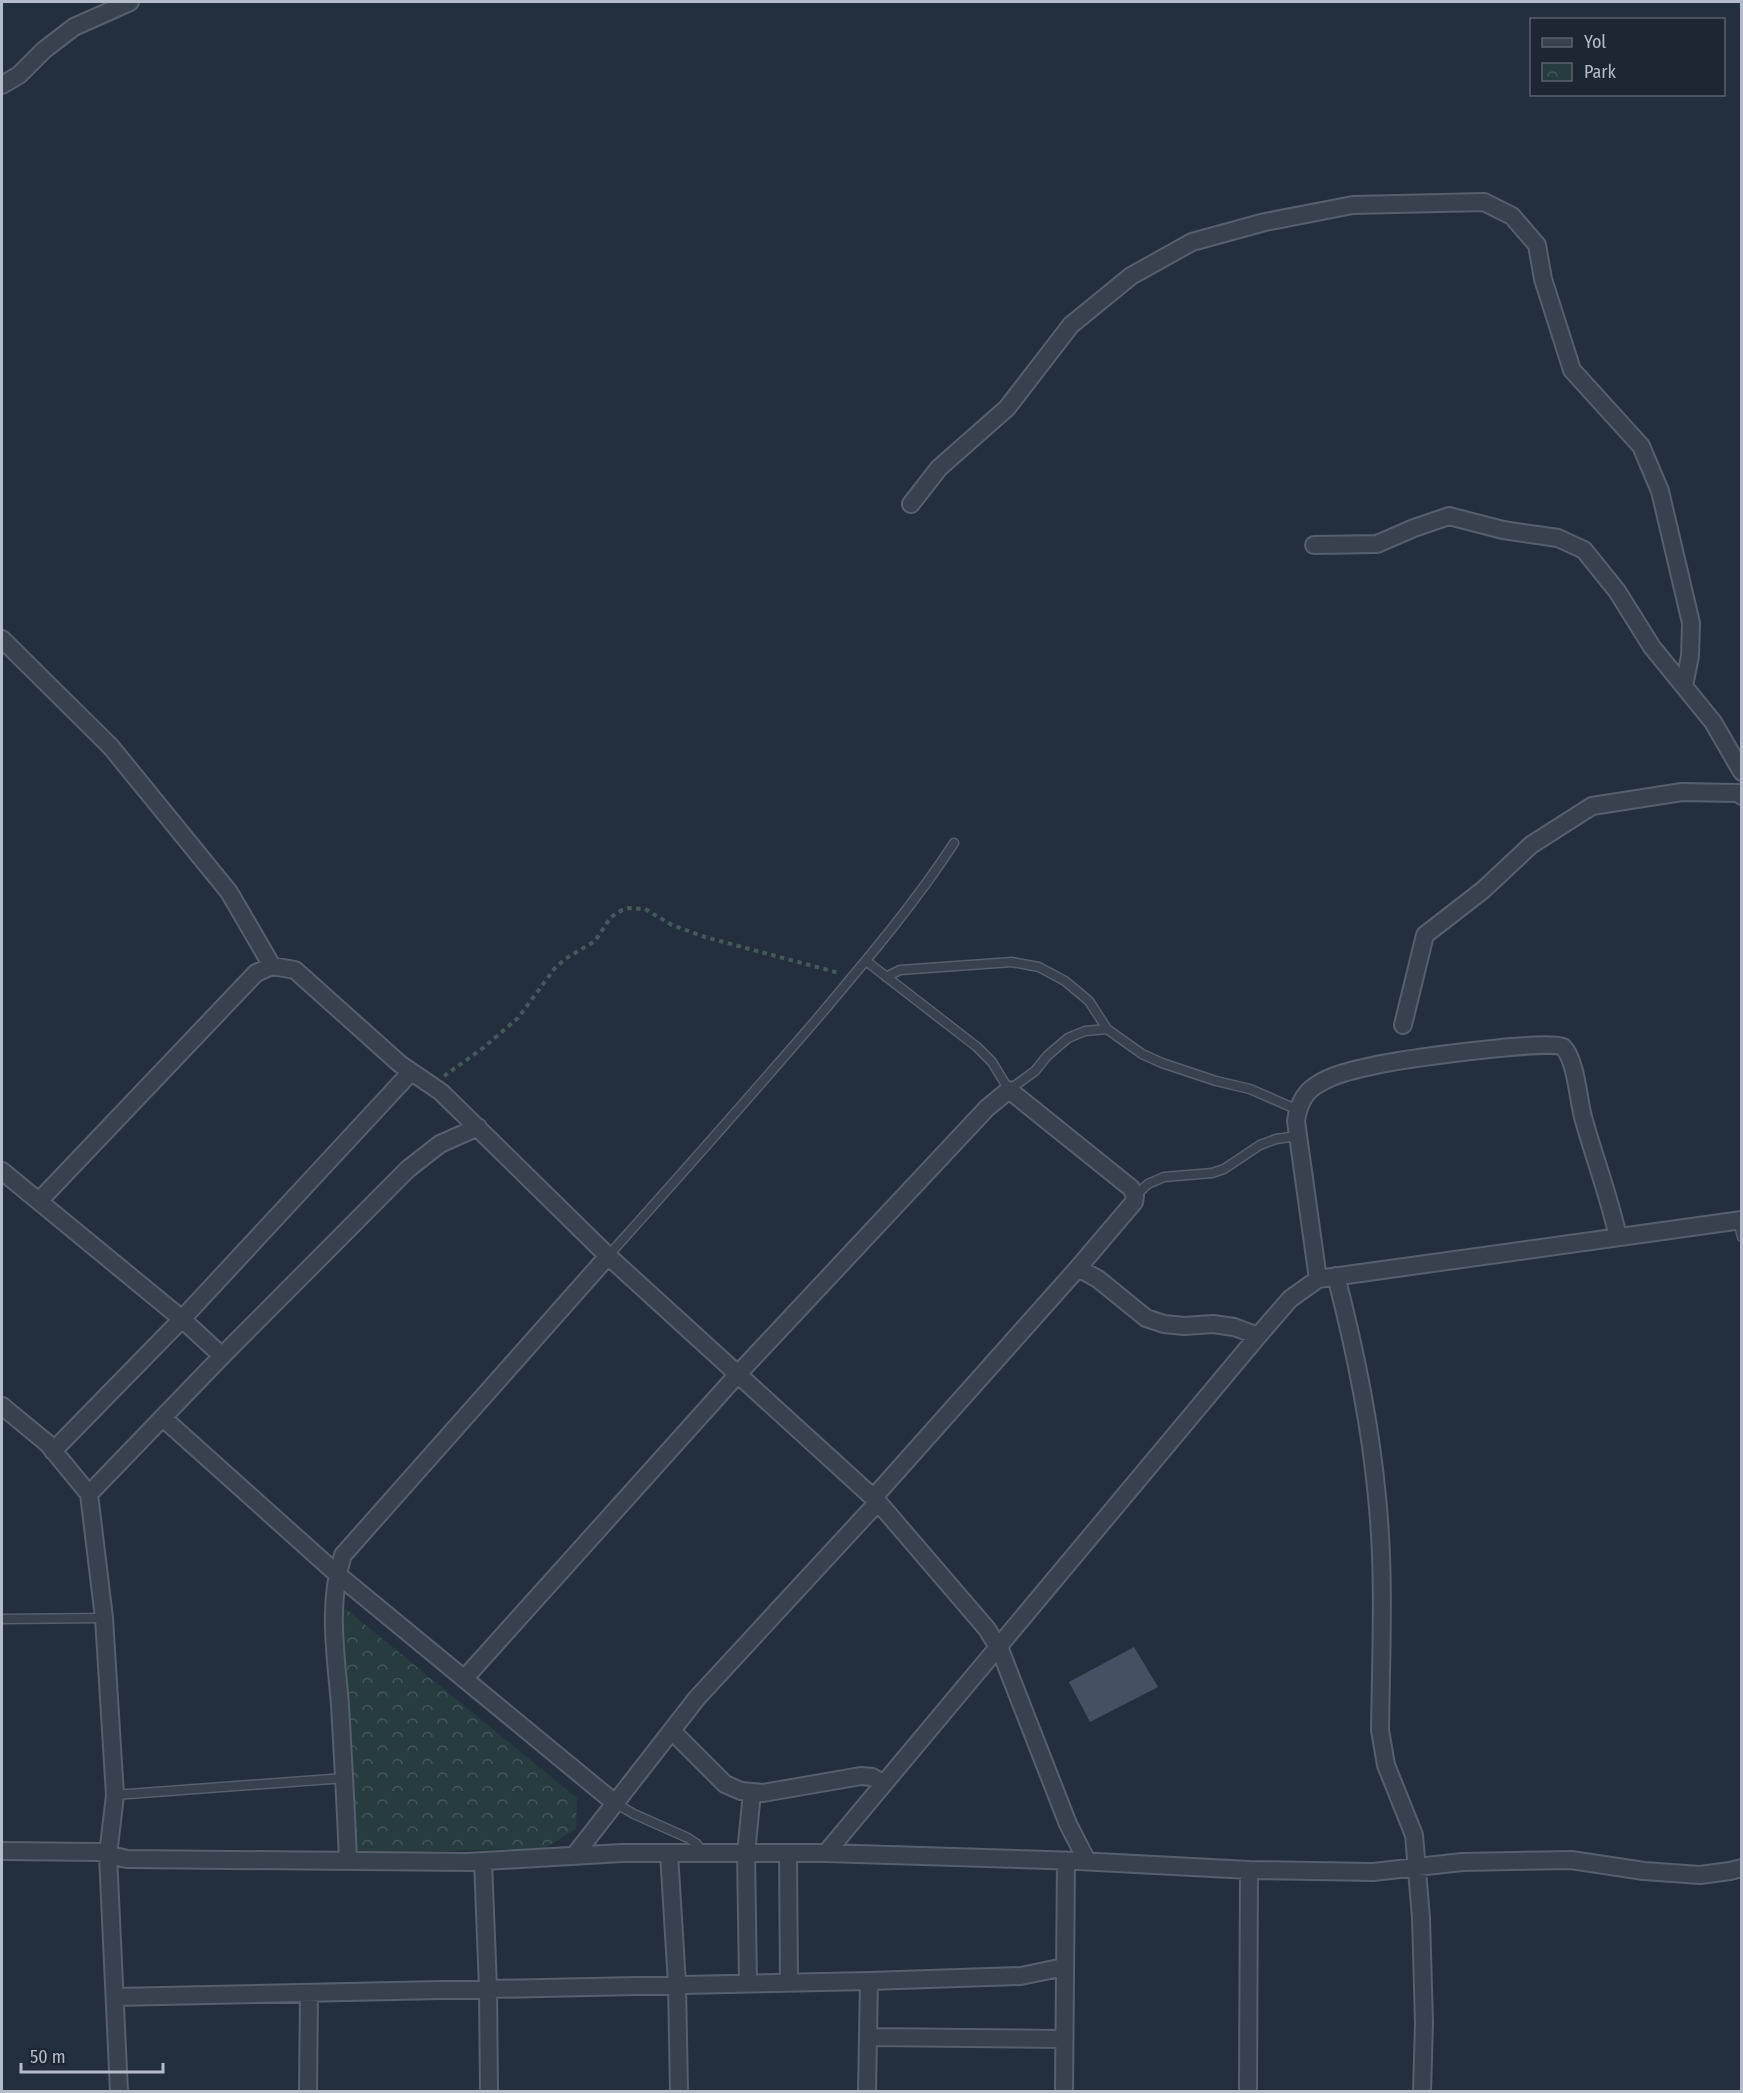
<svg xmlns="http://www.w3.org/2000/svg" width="1743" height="2093" font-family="'Fira Sans Condensed',sans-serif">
<defs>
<pattern id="park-crowns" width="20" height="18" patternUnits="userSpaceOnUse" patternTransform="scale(1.5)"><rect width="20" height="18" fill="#263c3f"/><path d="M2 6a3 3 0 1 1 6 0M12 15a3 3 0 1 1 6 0" fill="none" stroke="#435659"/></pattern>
</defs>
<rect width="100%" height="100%" fill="#242f3e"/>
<path fill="url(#park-crowns)" d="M346 1609 577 1798 576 1829 545 1848 356 1854 328 1616Z"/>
<path fill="#455162" d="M1134 1647 1158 1687 1090 1722 1069 1682Z"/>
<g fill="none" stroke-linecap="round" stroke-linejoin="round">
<g stroke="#565f6c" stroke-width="11">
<path id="lane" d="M866 961 977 1047 992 1062 1009 1090 1035 1071 1047 1056 1068 1038 1085 1031 1107 1029 1142 1054 1162 1063 1216 1081 1250 1089 1298 1110
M886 977 900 970 1012 962 1039 967 1065 981 1089 1001 1107 1029
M1135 1196 1148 1184 1164 1177 1212 1173 1224 1169 1260 1145 1276 1139 1298 1136
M1738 1221 1742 1237
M608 1256C678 1178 747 1100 816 1020 864 963 913 906 954 843
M2 1619 104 1618
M115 1795 345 1778
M615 1803 634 1814 688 1838 697 1844 701 1853"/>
</g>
<g stroke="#565f6c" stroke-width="20">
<path id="street" d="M2 85 19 75 44 50 74 27 130 2
M911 504 939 468 1007 408 1071 325 1131 276 1192 242 1265 222 1353 205 1484 202 1512 216 1537 245 1543 279 1572 370 1641 446 1660 491 1691 623 1690 656 1684 686
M1314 545 1377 544 1414 528 1449 516 1503 530 1558 538 1584 550 1617 591 1652 647 1713 722 1742 772
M2 639 111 747 229 892 272 966
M1403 1025 1425 935 1483 890 1531 845 1592 806 1682 792 1738 793 1742 796
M2 1171 182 1319 222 1356
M40 1200 256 973 272 966 295 970 400 1064 441 1092 608 1256 878 1502 987 1629 1001 1652 1068 1824 1087 1861
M1336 1276C1355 1349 1370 1422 1377 1497 1385 1574 1381 1652 1380 1730L1386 1765 1414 1835 1421 1918 1424 2023 1422 2092
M1318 1279 1296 1121C1298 1107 1303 1094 1315 1086 1334 1073 1359 1069 1381 1064 1407 1059 1546 1039 1563 1047 1576 1060 1578 1098 1583 1117 1594 1157 1609 1196 1618 1237
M2 1406 47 1443 89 1494 104 1618 115 1795 108 1855 119 2092
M163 1418 337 1574 615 1803
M53 1451 182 1319 411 1072
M89 1494 222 1356 408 1169 440 1144 478 1127
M874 1497 1078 1268 1098 1279 1146 1318 1164 1324 1184 1326 1213 1324 1234 1327 1258 1336
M464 1679 738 1374 987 1108 1009 1090 1131 1188 1135 1196 1134 1202 1078 1268
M672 1731 725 1784 741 1791 763 1793 861 1776 872 1777 884 1784
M2 1851 98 1852 127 1859 467 1862 622 1853H826L1079 1861 1249 1870 1373 1872 1462 1862 1571 1860 1644 1871 1700 1875 1730 1871 1742 1868
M669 1853 677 1984 679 2092
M788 1853 789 1983
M826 1853 1258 1336 1290 1299 1318 1279 1742 1220
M574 1856 697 1698 878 1502
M348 1861C346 1809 343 1757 340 1705 336 1655 327 1604 343 1555L608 1256
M483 1861 488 1988 489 2092
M748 1983 746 1853 752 1793
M115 1997 869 1981 1021 1976 1064 1967
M869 2037 1063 2039
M308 2092 309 1993
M867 2092 869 1981
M1064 2092 1066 1861
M1248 2092 1249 1870"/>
</g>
<path stroke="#44595c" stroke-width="4" stroke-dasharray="4.5 4.5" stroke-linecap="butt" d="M444 1076 483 1048 518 1018 555 968 565 959 595 941 611 917 622 910 629 908 645 909 672 925 705 937 839 973"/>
<use href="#lane" stroke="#38414e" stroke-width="8"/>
<use href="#street" stroke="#38414e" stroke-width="16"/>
</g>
<rect width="1743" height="2093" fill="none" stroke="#b4bcc9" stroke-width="6"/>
<rect x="1530" y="18" width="195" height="78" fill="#1d2633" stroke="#59626f" stroke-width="1.5"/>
<rect x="1542" y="38" width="30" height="9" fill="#38414e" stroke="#59626f" stroke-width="1.5"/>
<text x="1584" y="48" font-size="18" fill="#b4bcc9">Yol</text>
<rect x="1542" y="63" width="30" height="18" fill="url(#park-crowns)" stroke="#59626f" stroke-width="1.5"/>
<text x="1584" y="78" font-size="18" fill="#b4bcc9">Park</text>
<path d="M21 2063v9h142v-9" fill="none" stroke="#b4bcc9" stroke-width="3"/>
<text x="30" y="2063" font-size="18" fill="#b4bcc9" stroke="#1d2633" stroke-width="4.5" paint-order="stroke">50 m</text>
</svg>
